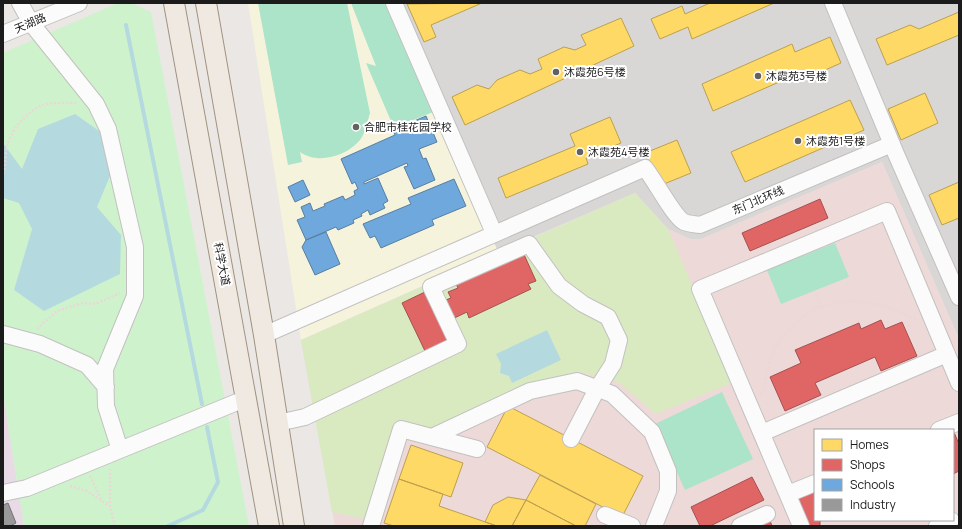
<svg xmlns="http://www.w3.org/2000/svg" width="962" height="529" font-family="Manrope,'Noto Sans SC',sans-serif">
<rect width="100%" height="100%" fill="#eae7e4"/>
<path fill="#d9d7d5" d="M392 3H959V339L882 162 701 239H690L668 229 635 193 498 252Z"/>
<path fill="#edd9d8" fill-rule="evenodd" d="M882 162 959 339V526H335L301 340 635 193 668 229 690 239H701ZM815 430H953V520H815Z"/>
<path fill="#e8dbe5" d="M3 393 24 526H3Z"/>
<path fill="#f6f3dd" d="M248 3H392L498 252 301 340Z"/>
<path fill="#d9eac0" d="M635 193 668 229 734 382 656 414 618 382 580 372 521 386 432 429 397 422 365 519 332 512 301 340Z"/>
<path fill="#cef3cc" d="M118 3H131L151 12 249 526H24L3 393V53Z"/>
<path fill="#abe4c8" d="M258 3H347L370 113C367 122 366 132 360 140 347 156 318 165 300 152L302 162 288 165Z
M351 3H388L433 112 394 128 366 63 376 66Z
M835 243 849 277 781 304 767 270Z
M722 392 753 459 685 490 655 424Z"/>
<path fill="#b4dae0" d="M75 114 102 133 110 176 97 207 121 235 120 274 44 311 14 290 32 229 19 203 3 198V143L22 169 38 129Z
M547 330 561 360 512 383 509 376 500 373 501 364 496 354Z"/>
<path fill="#ffd966" stroke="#bba050" d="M482 3 431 25 436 37 424 42 407 4Z
M710 3H774L692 39 688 27 660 39 651 19 682 6 685 14Z
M959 12V35L887 65 876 39 910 25 919 29Z
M621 18 634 46 465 125 452 97 477 85 489 89 497 80 520 70 530 74 542 69 538 59 564 47 575 50 586 45 581 35Z
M830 37 841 63 805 79 802 72 713 111 702 84 792 44 795 52Z
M925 93 938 123 901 140 888 109Z
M850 100 864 130 745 182 731 152Z
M610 117 621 143 586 158 588 164 506 198 498 178 575 146 570 134Z
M677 140 691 173 659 186 645 153Z
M959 182V218L942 225 929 195Z
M508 406 643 476 622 517 487 447Z
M411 445 463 463 451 497 399 479Z
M540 475 596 504 585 526H576L526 500Z
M399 479 443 494 439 506 497 526H394L384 523Z
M508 497 526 500 512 526H497L485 522 493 505Z
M526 500 576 526H512Z"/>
<path fill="#e06666" stroke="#a55050" d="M820 199 828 218 750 251 742 233Z
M522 250 536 281 528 284 531 289 469 318 467 312 448 321 443 301 451 298 448 292 458 288 455 282Z
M427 291 450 339 425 351 402 303Z
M881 320 885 329 902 322 917 356 881 371 875 357 815 383 821 395 785 411 770 377 801 363 795 350 859 323 861 329Z
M953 430 959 444V471L953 474Z
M752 477 764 500 710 526H700L691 507Z
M815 488V520H823L820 521V526H806L794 497Z
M769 518 772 526H752Z"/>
<path fill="#6fa8dc" stroke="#567ea2" d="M426 116 437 142 419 149 423 159 426 158 435 180 414 189 404 167 408 166 407 163 364 182V184L378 178 388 201 383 204 385 208 370 215 368 210 361 214 362 216 353 220 354 223 338 230 336 227 306 240 297 220 305 217 301 207 310 203 313 211 325 206 324 204 343 196 345 200 355 195 354 191 358 189 355 182 352 184 341 159 395 135 393 130Z
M454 179 466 206 432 220 434 225 381 248 375 236 370 238 363 224 411 204 408 198Z
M303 180 310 195 295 202 288 187Z
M326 232 340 264 315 275 302 247 306 240Z"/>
<path fill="#999" stroke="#737373" d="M8 503 16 523 10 526H3V505Z"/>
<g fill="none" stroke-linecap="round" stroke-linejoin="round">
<path stroke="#b4dae0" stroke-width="4" d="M126 25 202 404
M168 526 203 510 218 482 207 427"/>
<g stroke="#c2c1c0" stroke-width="18">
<path id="minor" d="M20 3 31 23 96 104 108 129 135 247V296L105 369 106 406 120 450
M394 3 494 233
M833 3 896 154 959 297
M3 34 79 3
M3 334 40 344 87 365 106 387
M264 335 645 168C654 179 674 217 684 222 689 224 695 224 700 225L892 144
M278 423 305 417 458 344 431 287 529 244 559 286 583 304 608 317 619 340 613 364 597 389 571 439
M939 430 959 422
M762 433 947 354
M432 437 530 391 577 381 612 394 652 432 668 471V491L654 526
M3 493 27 488 247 398
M788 494 815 483
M605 515 632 526
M371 526 401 429 477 449
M740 526 767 514
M801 526 700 289 887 211 959 383
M937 526 951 520"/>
</g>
<g stroke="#a09380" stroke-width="22">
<path id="major" d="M174 3 269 526
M206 3 264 335 294 526"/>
</g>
<path stroke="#ead7d6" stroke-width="2.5" stroke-dasharray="2 2" stroke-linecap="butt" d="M3 174C6 164 5 156 7 146 10 131 29 109 43 105 54 102 67 103 78 103
M814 291 821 306
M37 329 57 311 83 303 95 304 120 293
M760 394 763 391C767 375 769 356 779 342 815 290 866 294 917 320
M110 469V507L115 526
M90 476 102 501
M70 486 87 491 110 506"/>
<use href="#minor" stroke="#fcfbfb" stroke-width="16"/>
<use href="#major" stroke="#f0e9e2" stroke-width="20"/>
</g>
<g fill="#636261" stroke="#fff" stroke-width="1.5">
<circle cx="556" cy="72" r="4"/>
<circle cx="758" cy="76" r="4"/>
<circle cx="356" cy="127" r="4"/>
<circle cx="798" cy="141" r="4"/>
<circle cx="580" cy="152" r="4"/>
</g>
<g text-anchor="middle" stroke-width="4" stroke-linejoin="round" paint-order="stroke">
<g font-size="11" fill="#1b1b1b" stroke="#fff">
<text transform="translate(30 23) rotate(-23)" y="4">天湖路</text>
<text transform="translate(758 200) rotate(-23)" y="4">东门北环线</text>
<text transform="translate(222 264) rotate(79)" y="4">科学大道</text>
</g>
<g font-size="11" fill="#1b1b1b" stroke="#fff" text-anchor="start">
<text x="564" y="76">沐霞苑6号楼</text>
<text x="766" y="80">沐霞苑3号楼</text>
<text x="364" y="131">合肥市桂花园学校</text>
<text x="806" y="145">沐霞苑1号楼</text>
<text x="588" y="156">沐霞苑4号楼</text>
</g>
</g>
<rect width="962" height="529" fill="none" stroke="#1b1b1b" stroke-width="8"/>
<rect x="814" y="429" width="140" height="92" fill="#ffffff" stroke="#a4a4a4"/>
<rect x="822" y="439" width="20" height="12" fill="#ffd966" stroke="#a4a4a4"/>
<text x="850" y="449" font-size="12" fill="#1b1b1b">Homes</text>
<rect x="822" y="459" width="20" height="12" fill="#e06666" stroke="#a4a4a4"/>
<text x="850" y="469" font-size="12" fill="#1b1b1b">Shops</text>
<rect x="822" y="479" width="20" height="12" fill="#6fa8dc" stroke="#a4a4a4"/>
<text x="850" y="489" font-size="12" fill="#1b1b1b">Schools</text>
<rect x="822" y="499" width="20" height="12" fill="#999999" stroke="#a4a4a4"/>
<text x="850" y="509" font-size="12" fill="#1b1b1b">Industry</text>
</svg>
